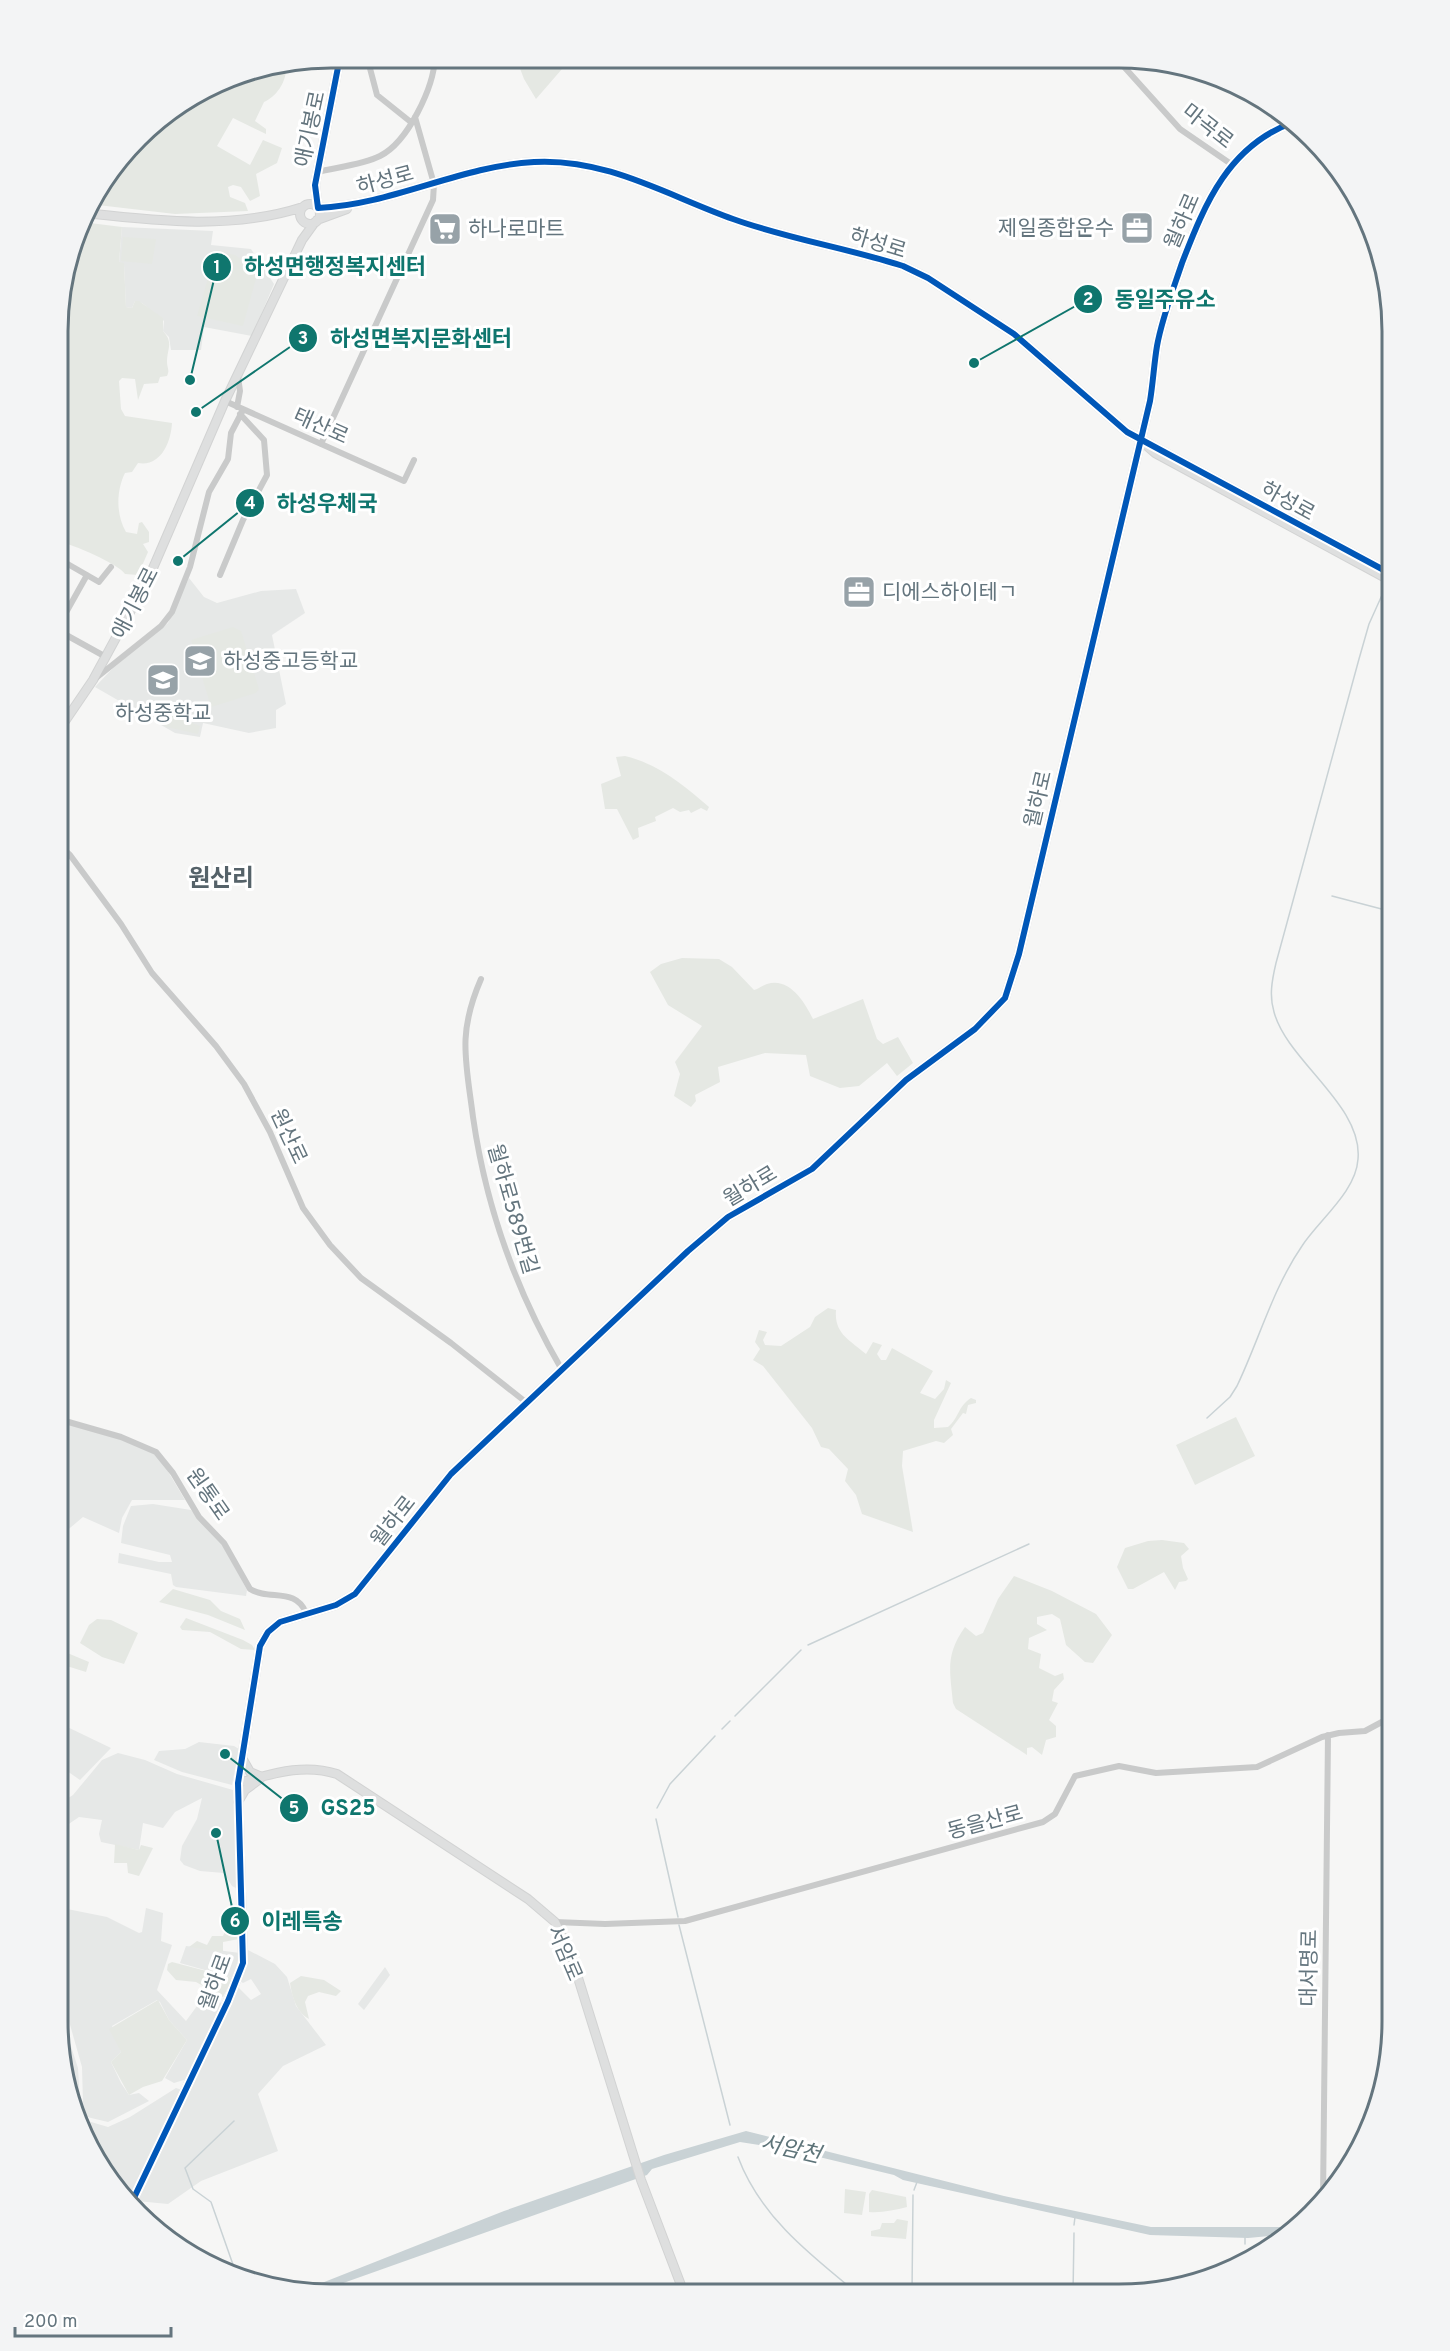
<svg xmlns="http://www.w3.org/2000/svg" width="1450" height="2351" font-family="Overpass,'Noto Sans KR',sans-serif">
<rect width="100%" height="100%" fill="#f6f6f5"/>
<path fill="#e6e8e7" d="M122 227 213 231 211 245 251 249 274 284 252 336 204 327 201 350H171L169 337 163 331 164 321 142 303 135 301 132 308 126 307 124 264 119 263Z
M189 578 204 597 217 603 261 591 296 589 305 613 272 635 286 704 276 710V728L249 733 203 723 200 737 175 733 95 687 113 668 168 623Z
M58 1421 132 1443 152 1452 163 1463 185 1500H132L122 1518 119 1533 83 1517 58 1538V1507L65 1496 67 1479 58 1474Z
M153 1504 191 1510 222 1544 247 1590 246 1596 176 1587 173 1585 171 1574 118 1563 119 1553 159 1562H172L170 1555 121 1543 123 1526 131 1506Z
M59 1723 111 1748 80 1780 57 1764Z
M199 1742 234 1746 239 1749 232 1785 182 1772 154 1760 159 1751 185 1749Z
M118 1753 145 1760 177 1774 233 1790 236 1888 232 1886 224 1873 200 1871 184 1865 180 1860 182 1846 197 1819 202 1798 175 1812 163 1828 143 1823 139 1850 101 1842 99 1834 102 1820 79 1817 57 1832V1805L73 1795 102 1760Z
M62 1908 107 1917 139 1933 142 1932 146 1908 163 1913 161 1941 172 1945 157 1990 186 2021 205 1995 213 1996 222 2004 187 2079 174 2083 165 2078 187 2040 169 2020 160 2002 157 2000 112 2026 121 2052 111 2062 121 2083 129 2095 139 2093 149 2101 108 2122 87 2117 83 2103 82 2067 57 1979V1925L59 1910Z
M186 1946 240 1953 233 1978 180 1963Z
M248 1950 275 1964 287 1977 296 2006 326 2045 283 2066 258 2094 278 2151 201 2181 168 2204 137 2201 238 1987 251 2000 261 1994 251 1979 243 1983 240 1981Z
M385 1967 390 1975 364 2010 358 2004Z
M57 2003 78 2068 81 2119 108 2127 130 2117 176 2088 182 2090 132 2195 125 2199 113 2187 78 2125 57 2021Z"/>
<path fill="#e5e8e3" d="M516 58H583L562 69 536 99 524 79Z
M286 66C287 82 276 97 264 102L255 121 266 129V134L233 118 217 146 250 165 263 140 282 148 277 163 256 174 260 196 250 201 241 187 233 185 228 187 230 197 245 203 248 211 175 214 89 204 150 125 226 78Z
M82 222 122 227 119 262 124 263 126 307 132 308 135 301H139L163 318V331C174 343 167 348 167 362 167 368 170 370 167 376L160 377 158 383 144 384 138 400 135 379 122 378 119 381 121 409 125 416 172 423C171 442 161 467 138 463L132 472 125 473C116 491 116 515 126 532L137 534 139 523 142 522 149 532V542L143 544 148 552 138 575 125 574C120 565 71 543 59 542V295Z
M123 237 156 239 152 264 121 261Z
M216 251 235 255 258 271 243 326 197 316Z
M233 627 241 631 259 689 256 693 211 707 191 640Z
M139 703 200 726 198 734 167 727 136 710Z
M625 756C658 764 684 785 709 807L707 811 701 808 691 813 689 810 680 812 673 808 655 817 656 821 638 828 639 837 633 840 617 809H605L601 784 621 776 616 757Z
M682 958 719 959 732 967 754 990C758 989 763 985 767 984 790 977 805 1003 813 1019L863 999 877 1039 883 1044 898 1037 913 1063 897 1076 887 1063 859 1086 840 1088 810 1076 806 1055 765 1053 718 1067 720 1082 695 1095 696 1101 691 1107 674 1096 680 1074 675 1062 702 1026 668 1005 650 972 661 964Z
M828 1308 836 1310C834 1334 850 1340 866 1354L873 1342 882 1345 877 1354 881 1360H886L892 1348 933 1371 920 1393 935 1399 944 1389 946 1380 951 1383 934 1420V1428L948 1427C959 1418 958 1406 971 1398L976 1400V1403L968 1405 966 1414 963 1413 951 1429 953 1435 944 1443 936 1441 903 1451 902 1466 913 1532 862 1514 856 1495 845 1481 848 1469 829 1449 821 1447 812 1428 763 1366 753 1360 760 1349 755 1342 759 1330 767 1332 763 1340 765 1345 781 1346 810 1327 815 1317Z
M1236 1417 1255 1456 1195 1485 1176 1445Z
M1162 1540 1184 1543 1189 1549 1181 1556 1183 1568 1188 1579 1186 1581 1179 1582 1175 1590 1164 1572 1133 1589H1128L1117 1567 1125 1548 1148 1541Z
M1014 1576 1052 1591 1096 1614 1112 1635 1093 1663 1085 1662 1066 1645 1060 1619 1052 1614 1037 1617V1624L1047 1630 1029 1638 1028 1649 1041 1654 1039 1668 1055 1676 1063 1673 1064 1679 1054 1690 1052 1701 1058 1703 1049 1720 1056 1726V1737L1046 1740 1042 1755 1032 1747 1027 1748V1755L956 1709 953 1703C950 1671 945 1655 965 1627L976 1636 983 1633 998 1599Z
M173 1589 210 1600 221 1611 240 1619 245 1630 208 1615 159 1602Z
M186 1618 243 1640 252 1645 255 1650 241 1649 210 1632 182 1630 180 1627Z
M97 1619 111 1620 138 1633 124 1664 102 1657 80 1643 89 1625Z
M62 1637 66 1639 65 1652 89 1662 86 1672 57 1663 58 1640Z
M115 1844 139 1850 141 1845 153 1848 139 1876 128 1873 127 1863H114Z
M238 1927 239 1939 223 1942V1952L189 1947 197 1941 207 1945 212 1936H223L226 1929Z
M172 1962 233 1978 223 1997 196 1982 176 1980 167 1970 168 1964Z
M301 1976 324 1980 341 1991 336 1996 319 1992 308 1996 305 2002 309 2019C296 2012 292 1996 290 1983Z
M158 2000 169 2020 187 2040 162 2081 143 2087 129 2095 111 2062 121 2052 109 2029Z
M845 2189 866 2192 862 2215 844 2213Z
M872 2190 906 2197 907 2207C895 2210 882 2213 869 2212V2194Z
M897 2219 908 2221 906 2239 871 2236V2231L880 2229 882 2223H894Z"/>
<path fill="#c9d2d5" d="M746 2131 1004 2196 1151 2227H1297L1289 2234 1248 2238 1150 2235 903 2180 894 2175 790 2150 740 2142 652 2169 647 2175 318 2292H299L504 2211 664 2155Z"/>
<g fill="none" stroke-linecap="round" stroke-linejoin="round">
<path stroke="#c9d2d5" stroke-width="1.5" d="M1332 896 1393 912
M1207 1418 1230 1397 1237 1386C1259 1340 1273 1288 1302 1246 1319 1220 1356 1192 1358 1159 1363 1105 1287 1061 1274 1012 1269 996 1272 980 1276 963L1359 659 1369 624 1387 584
M808 1645 1029 1544
M735 1716 801 1650
M722 1729 730 1721
M657 1808 670 1784 715 1736
M656 1819 678 1917
M679 1925 730 2125
M234 2121 185 2168 193 2189 211 2202 237 2276
M738 2157C760 2216 809 2254 857 2293
M914 2190 917 2182
M1074 2225 1075 2217
M1245 2244V2236
M1245 2252V2261
M912 2293 913 2195
M1073 2294 1074 2233"/>
<g stroke="#d2d3d3" stroke-width="10">
<path id="secondary" d="M340 57 315 185 318 208C392 205 460 166 534 162 607 158 666 195 733 219 788 239 847 248 903 266L928 278 1014 334 1127 432 1393 575
M300 214a10 10 0 1 1 20 0a10 10 0 1 1-20 0Z
M84 213C157 221 232 230 303 207
M317 220 347 209
M1147 446 1155 453 1393 582
M59 730 93 680 150 575 225 401 302 240 315 222
M242 1758 250 1772 262 1777
M238 1783C272 1774 303 1763 337 1774L528 1899 555 1922 570 1952 641 2180 684 2293
M238 1802 245 1790 260 1779
M131 2204 228 2001 243 1963 238 1783 260 1646 268 1632 280 1622 336 1605 355 1594 451 1474 688 1251 728 1217 812 1169 906 1080 975 1029 1005 998 1019 954 1150 401C1153 383 1154 364 1157 346 1162 318 1173 290 1182 263 1205 203 1229 145 1294 122"/>
</g>
<path stroke="#c9caca" stroke-width="6" d="M367 57 377 95 412 123
M1117 59 1180 129 1231 164
M317 172C338 167 362 165 380 156 408 142 434 87 435 57
M225 401 404 481 414 460
M237 407 240 391 238 377
M321 444 433 200 434 184 415 117
M59 559 99 582 111 567
M220 575 243 520 267 475 264 440 240 414
M59 625 87 575
M59 631 106 657
M96 678 161 626 172 612 190 567 209 492 228 459 231 433 243 410
M59 845 70 855 121 924 152 973 216 1046 244 1084 270 1132 303 1208 330 1245 361 1278 451 1343 527 1403
M481 979C457 1034 466 1061 473 1117 486 1208 516 1291 562 1370
M58 1419 121 1437 156 1452 173 1473 199 1517 224 1543 250 1589C269 1601 296 1587 306 1613
M555 1922 605 1924 685 1921 1043 1822 1055 1814 1075 1776 1119 1766 1156 1773 1257 1767 1322 1737 1339 1733 1365 1731 1393 1716
M1323 2200 1328 1735"/>
<use href="#secondary" stroke="#dedfdf" stroke-width="8"/>
<g stroke="#fff" stroke-width="10">
<path id="cycleway" d="M340 57 315 185 318 208C392 205 460 166 534 162 607 158 666 195 733 219 788 239 847 248 903 266L928 278 1014 334 1127 432 1393 575
M131 2204 228 2001 243 1963 238 1783 260 1646 268 1632 280 1622 336 1605 355 1594 451 1474 688 1251 728 1217 812 1169 906 1080 975 1029 1005 998 1019 954 1150 401C1153 383 1154 364 1157 346 1162 318 1173 290 1182 263 1205 203 1229 145 1294 122"/>
</g>
<use href="#cycleway" stroke="#0057b8" stroke-width="6"/>
</g>
<defs>
<g id="office-square" transform="scale(1.725)"><rect x="-9" y="-9" width="18" height="18" rx="4" fill="#97a2a8" stroke="#fff"/><path d="M-6-3h4V-5.5h4V-3h4V5H-6ZM-1-4.5V-3h2v-1.5ZM-6 0V1H6V0Z" fill="#fff"/></g>
<g id="supermarket-square" transform="scale(1.725)"><rect x="-9" y="-9" width="18" height="18" rx="4" fill="#97a2a8" stroke="#fff"/><path d="M-6-5.5h2.5l.6 2H6L4.5 2H-2.5L-4.4-4H-6ZM-1.5 3.2a1.3 1.3 0 1 0 .1 0ZM3 3.2a1.3 1.3 0 1 0 .1 0Z" fill="#fff"/></g>
<g id="school-square" transform="scale(1.725)"><rect x="-9" y="-9" width="18" height="18" rx="4" fill="#97a2a8" stroke="#fff"/><path d="M0-5L7-2L0 1L-7-2ZM-4 1L0 2.5L4 1V4Q0 6-4 4Z" fill="#fff"/></g>
</defs>
<g fill-rule="evenodd">
<use href="#office-square" x="1137" y="228"/>
<use href="#supermarket-square" x="445" y="229"/>
<use href="#office-square" x="859" y="592"/>
<use href="#school-square" x="200" y="661"/>
<use href="#school-square" x="163" y="680"/>
</g>
<g text-anchor="middle" stroke-width="6" stroke-linejoin="round" paint-order="stroke">
<g font-size="21" fill="#64757e" stroke="#fff">
<text transform="translate(1208 126) rotate(38)" y="7">마곡로</text>
<text transform="translate(310 129) rotate(-78)" y="7">애기봉로</text>
<text transform="translate(385 180) rotate(-15)" y="7">하성로</text>
<text transform="translate(1182 221) rotate(-67)" y="7">월하로</text>
<text transform="translate(878 243) rotate(17)" y="7">하성로</text>
<text transform="translate(321 426) rotate(24)" y="7">태산로</text>
<text transform="translate(1288 501) rotate(29)" y="7">하성로</text>
<text transform="translate(135 603) rotate(-63)" y="7">애기봉로</text>
<text transform="translate(1038 799) rotate(-77)" y="7">월하로</text>
<text transform="translate(289 1136) rotate(65)" y="7">원산로</text>
<text transform="translate(750 1186) rotate(-31)" y="7">월하로</text>
<text transform="translate(513 1209) rotate(74)" y="7">월하로589번길</text>
<text transform="translate(208 1494) rotate(55)" y="7">원통로</text>
<text transform="translate(393 1521) rotate(-52)" y="7">월하로</text>
<text transform="translate(985 1822) rotate(-15)" y="7">동을산로</text>
<text transform="translate(565 1953) rotate(67)" y="7">서암로</text>
<text transform="translate(1309 1968) rotate(-89)" y="7">대서명로</text>
<text transform="translate(215 1982) rotate(-70)" y="7">월하로</text>
</g>
<g font-size="21" fill="#64757e" stroke="#fff" text-anchor="start">
<text x="1114" y="235" text-anchor="end">제일종합운수</text>
<text x="468" y="236">하나로마트</text>
<text x="882" y="599">디에스하이테ㄱ</text>
<text x="223" y="668">하성중고등학교</text>
<text x="163" y="720" text-anchor="middle">하성중학교</text>
</g>
<g font-size="22" font-style="italic" fill="#5e7479" stroke="#fff">
<text transform="translate(791 2148) rotate(13)" y="8">서암천</text>
</g>
<g font-size="24" font-weight="bold" fill="#556269" stroke="#fff">
<text x="221" y="886">원산리</text>
</g>
</g>
<path d="M0 0H1450V2351H0ZM331 68H1119A263 263 0 0 1 1382 331V2021A263 263 0 0 1 1119 2284H331A263 263 0 0 1 68 2021V331A263 263 0 0 1 331 68Z" fill="#f3f4f5" fill-rule="evenodd"/>
<path fill="none" stroke="#64757e" stroke-width="3" d="M331 68H1119A263 263 0 0 1 1382 331V2021A263 263 0 0 1 1119 2284H331A263 263 0 0 1 68 2021V331A263 263 0 0 1 331 68Z"/>
<path fill="none" stroke="#0f766e" stroke-width="2" d="M190 380L217 267M974 363L1088 299M196 412L303 338M178 561L250 503M225 1754L294 1808M216 1833L235 1921"/>
<g fill="#0f766e" stroke="#fff" stroke-width="2">
<circle cx="190" cy="380" r="6"/>
<circle cx="974" cy="363" r="6"/>
<circle cx="196" cy="412" r="6"/>
<circle cx="178" cy="561" r="6"/>
<circle cx="225" cy="1754" r="6"/>
<circle cx="216" cy="1833" r="6"/>
<circle cx="217" cy="267" r="15"/>
<circle cx="1088" cy="299" r="15"/>
<circle cx="303" cy="338" r="15"/>
<circle cx="250" cy="503" r="15"/>
<circle cx="294" cy="1808" r="15"/>
<circle cx="235" cy="1921" r="15"/>
</g>
<g font-size="18" text-anchor="middle" font-weight="bold" fill="#fff">
<text x="217" y="273">1</text>
<text x="1088" y="305">2</text>
<text x="303" y="344">3</text>
<text x="250" y="509">4</text>
<text x="294" y="1814">5</text>
<text x="235" y="1927">6</text>
</g>
<g font-size="22" text-anchor="middle" font-weight="bold" fill="#0f766e" stroke="#fff" stroke-width="6" stroke-linejoin="round" paint-order="stroke">
<text x="335" y="274">하성면행정복지센터</text>
<text x="1165" y="307">동일주유소</text>
<text x="421" y="346">하성면복지문화센터</text>
<text x="327" y="511">하성우체국</text>
<text x="348" y="1815">GS25</text>
<text x="302" y="1929">이레특송</text>
</g>
<path d="M15 2327v9h156v-9" fill="none" stroke="#64757e" stroke-width="3"/>
<text x="24" y="2327" font-size="18" fill="#64757e" stroke="#ffffff" stroke-width="4.5" paint-order="stroke">200 m</text>
</svg>
